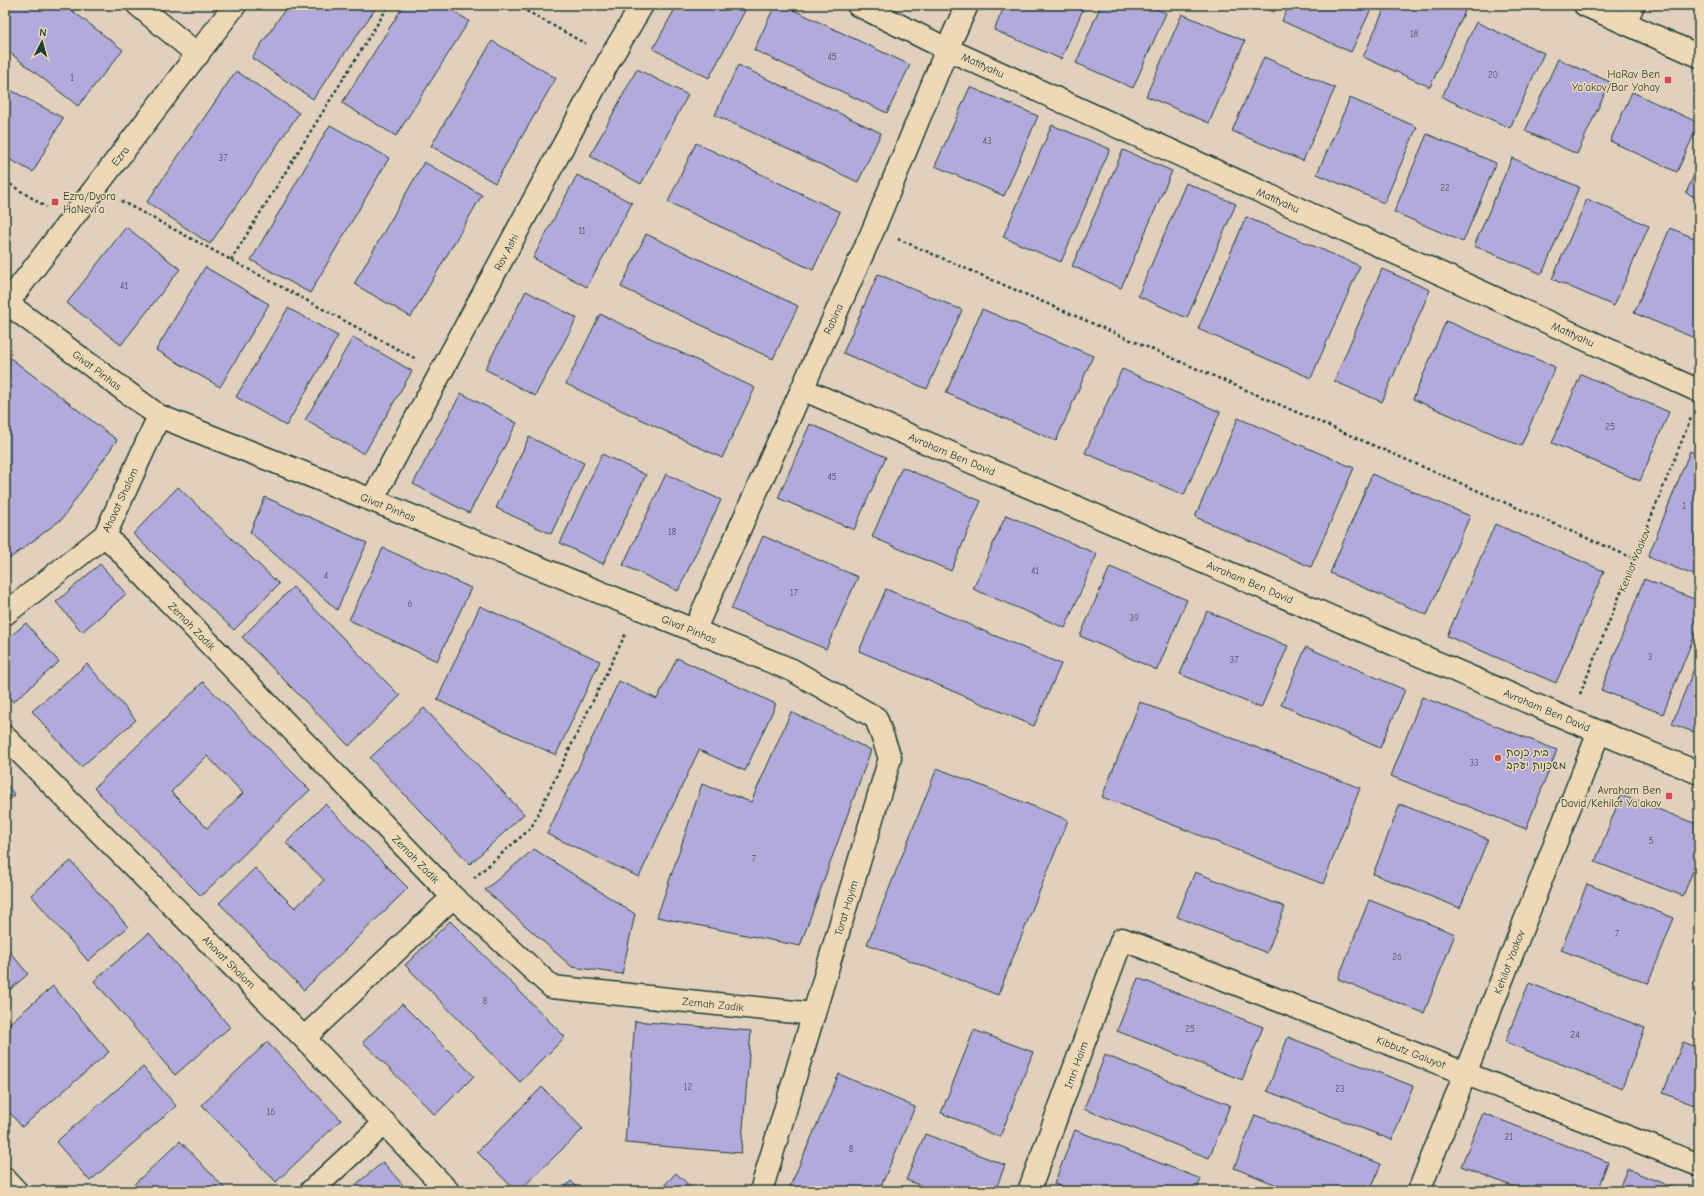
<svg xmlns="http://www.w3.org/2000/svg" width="1704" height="1196" font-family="'Comic Neue','Playpen Sans Hebrew',sans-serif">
<rect width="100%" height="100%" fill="#e1d0be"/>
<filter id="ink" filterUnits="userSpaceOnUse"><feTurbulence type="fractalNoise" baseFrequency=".025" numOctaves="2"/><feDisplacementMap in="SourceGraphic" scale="8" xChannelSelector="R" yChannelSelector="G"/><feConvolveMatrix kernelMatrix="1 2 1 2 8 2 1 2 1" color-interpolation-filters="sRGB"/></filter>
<g filter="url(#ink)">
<path fill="#b2aadb" stroke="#1f3d34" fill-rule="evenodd" d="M11 5H65L123 50 78 106 5 49V13Z
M288 5H378L313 99 252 58Z
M404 5H444L469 21 396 136 342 103Z
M677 5H748L709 78 653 49Z
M775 5H783L910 65 887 113 754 50Z
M1005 5H1085L1061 59 994 30Z
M1101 5H1147L1166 13 1133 88 1076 63Z
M1258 5H1277L1274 12Z
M1289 5H1373L1351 52 1282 21Z
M1386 5H1451L1465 11 1430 87 1363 57Z
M1182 14 1245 41 1209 123 1146 96Z
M1476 22 1544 53 1510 128 1442 97Z
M492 41 556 78 495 183 431 146Z
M1264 57 1335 88 1303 161 1232 131Z
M1558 59 1610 82 1577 154 1525 131Z
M738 65 881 133 858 182 715 115Z
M637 69 688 95 641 184 590 156Z
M236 71 299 113 210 244 147 202Z
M5 87 63 118 33 172 5 157Z
M970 87 1038 116 1004 196 935 166Z
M1632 92 1699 123 1677 172 1610 141Z
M1350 98 1417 127 1384 203 1317 174Z
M330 125 389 158 310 293 251 260Z
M1052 125 1110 149 1061 262 1003 237Z
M1427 134 1496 163 1463 242 1394 212Z
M696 143 840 212 813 270 668 202Z
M1123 150 1172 171 1121 288 1072 266Z
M1512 158 1579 187 1542 274 1474 246Z
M424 162 482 195 411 317 354 284Z
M1699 164V199L1686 193Z
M577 175 632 203 587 287 533 258Z
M1186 183 1236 204 1187 318 1138 296Z
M1587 199 1649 226 1614 306 1552 279Z
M1246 217 1360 266 1311 378 1198 329Z
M126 227 180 269 121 345 67 303Z
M1670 228 1699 240V340L1634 313Z
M646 234 798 306 773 359 621 287Z
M205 267 269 304 220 387 156 350Z
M1382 269 1430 290 1382 402 1334 381Z
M878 274 962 310 927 389 843 353Z
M526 291 577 318 535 396 485 369Z
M288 308 338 336 286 426 236 397Z
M982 309 1093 356 1056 441 946 393Z
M600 314 755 388 722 458 566 384Z
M1446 321 1555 367 1521 446 1413 399Z
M353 337 412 371 364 454 305 420Z
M9 357 117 440 62 519 5 562V362Z
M1122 369 1220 412 1184 495 1085 453Z
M1581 374 1669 412 1640 481 1552 443Z
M461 393 517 423 469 513 413 484Z
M1238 418 1354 468 1311 567 1195 517Z
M810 424 886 457 854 530 778 498Z
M529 437 584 463 551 534 496 508Z
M1690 451 1699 455V577L1648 557Z
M602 454 646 475 603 564 560 543Z
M902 467 981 501 951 571 872 537Z
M666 474 721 500 678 591 623 565Z
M1372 474 1470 516 1427 615 1330 573Z
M178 487 279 584 234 630 133 534Z
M265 497 367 543 337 610 250 532Z
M1006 515 1097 554 1065 628 973 589Z
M1495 524 1604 571 1556 683 1447 636Z
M763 536 858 577 826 649 731 609Z
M383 548 471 588 437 661 349 620Z
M100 564 126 594 82 632 56 602Z
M1110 567 1187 600 1157 670 1080 636Z
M1644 579 1699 601V624L1663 714 1601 690Z
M293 587 400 696 349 746 242 637Z
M886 589 1061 664 1034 726 859 651Z
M480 606 600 661 556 755 437 700Z
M1207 611 1288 646 1261 708 1180 674Z
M26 623 59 662 13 702 5 693V641Z
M1306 647 1405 690 1380 748 1281 705Z
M1699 656V734L1672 724Z
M677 658 776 704 745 771 699 750 639 877 547 834 619 681 657 699Z
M87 664 136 720 81 767 32 711Z
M203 682 310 790 201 896 94 788ZM207 756 243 793 207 828 171 792Z
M1422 697 1557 750 1526 829 1391 776Z
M1140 702 1360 788 1323 884 1102 797Z
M424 708 524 814 470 864 370 758Z
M791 712 871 750 800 946 657 917 702 784 751 802Z
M937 768 1068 820 998 995 867 944Z
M5 783 15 795 5 804Z
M1621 795 1699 825V856L1683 896 1595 862Z
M325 804 408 888 304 990 219 903 255 868 295 908 324 880 286 843Z
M1400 804 1488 839 1460 908 1373 874Z
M534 849 635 914 622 974 572 967 485 890Z
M71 861 128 927 88 961 31 895Z
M1195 872 1285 907 1267 953 1177 917Z
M1587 884 1674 918 1648 984 1561 950Z
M1369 900 1455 934 1424 1013 1338 979Z
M450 921 565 1037 520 1082 405 965Z
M149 933 230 1027 175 1075 94 981Z
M5 946 28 974 5 994Z
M1138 978 1263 1027 1242 1080 1117 1031Z
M1529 983 1645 1028 1622 1088 1505 1042Z
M53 986 109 1052 22 1127 5 1107V1027Z
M402 1004 474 1076 435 1115 363 1042Z
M635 1021 751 1031 741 1153 625 1143Z
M974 1030 1033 1052 1000 1137 941 1113Z
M1288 1037 1413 1086 1392 1140 1267 1091Z
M267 1042 341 1120 276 1182 202 1105Z
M1683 1042 1699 1048V1107L1663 1093Z
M1105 1055 1230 1105 1209 1158 1084 1109Z
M143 1067 176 1106 90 1181 56 1142Z
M839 1074 915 1107 879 1191H788Z
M542 1087 583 1129 519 1191H516L477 1152Z
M1483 1113 1608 1162 1597 1191H1524L1461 1166Z
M1255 1115 1381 1164 1370 1191H1292L1234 1168Z
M1075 1130 1201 1179 1196 1191H1073L1054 1184Z
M925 1134 1005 1165 995 1191H935L906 1180Z
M180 1141 227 1191H127Z
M383 1162 408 1191H348Z
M1627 1169 1682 1191H1618Z
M676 1173 695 1191H659Z
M571 1181 581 1191H561Z"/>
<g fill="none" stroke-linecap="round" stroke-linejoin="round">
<g stroke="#1f3d34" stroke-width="25">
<path id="minor" d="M138 5 198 55
M858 5 947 49 1699 391
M1585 5 1699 56
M1625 23 1633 5
M8 304 159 416 372 500 792 670 876 718 890 758 761 1191
M802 389 1570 720 1699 773
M372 500 611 57 642 5
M105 535 453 897 552 987 814 1014
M5 614 105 535 159 416
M694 631 874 228 947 49 967 5
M5 737 304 1038 448 1191
M304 1038 453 897
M5 1179 16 1191
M311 1191 385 1123
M1029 1191 1122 939 1699 1165
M1419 1191 1599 732"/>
</g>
<g stroke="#1f3d34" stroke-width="25">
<path id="tertiary" d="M5 306 235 5"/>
</g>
<path stroke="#1f3d34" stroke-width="2.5" stroke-dasharray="3 3" stroke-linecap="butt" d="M516 5 586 44
M5 181 46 207
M121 201 416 359
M898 239 1635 559
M231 260 389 5
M1580 694 1691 418
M474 878 531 828 626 633"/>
<use href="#minor" stroke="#edd9b7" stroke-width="22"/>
<use href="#tertiary" stroke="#edd9b7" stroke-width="22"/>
</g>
</g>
<g fill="#d1495b" stroke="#edd9b7" stroke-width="1.5">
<rect x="1664" y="76" width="8" height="8" rx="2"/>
<rect x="51" y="198" width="8" height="8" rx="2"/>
<circle cx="1498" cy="758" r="4"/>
<rect x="1665" y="792" width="8" height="8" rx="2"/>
</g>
<g text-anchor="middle" stroke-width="3" stroke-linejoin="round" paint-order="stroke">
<g font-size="9" fill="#44585e">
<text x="1414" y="37">18</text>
<text x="832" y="60">45</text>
<text x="1493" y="78">20</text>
<text x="72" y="81">1</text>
<text x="987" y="144">43</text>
<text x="223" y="161">37</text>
<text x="1445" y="191">22</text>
<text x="582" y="234">11</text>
<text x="124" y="289">41</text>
<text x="1610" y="430">25</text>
<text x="832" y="480">45</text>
<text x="1684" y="509">1</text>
<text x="672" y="535">18</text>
<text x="1035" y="574">41</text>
<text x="326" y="579">4</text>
<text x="794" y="596">17</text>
<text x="410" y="607">6</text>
<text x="1134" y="621">39</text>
<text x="1650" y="660">3</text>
<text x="1234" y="663">37</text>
<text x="1474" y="766">33</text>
<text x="1651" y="844">5</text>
<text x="754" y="862">7</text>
<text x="1617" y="937">7</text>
<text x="1397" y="960">26</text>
<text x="485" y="1004">8</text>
<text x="1190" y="1032">25</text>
<text x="1575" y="1038">24</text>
<text x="688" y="1090">12</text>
<text x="1340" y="1092">23</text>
<text x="271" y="1115">16</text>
<text x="1509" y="1140">21</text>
<text x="851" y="1152">8</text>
</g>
<g font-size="11" fill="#1f3d34" stroke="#edd9b7">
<text transform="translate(983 65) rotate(24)" y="4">Matityahu</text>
<text transform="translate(120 156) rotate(-52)" y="4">Ezra</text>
<text transform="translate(1278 200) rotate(24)" y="4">Matityahu</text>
<text transform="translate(506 252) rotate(-62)" y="4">Rav Ashi</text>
<text transform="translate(833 319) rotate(-66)" y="4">Rabina</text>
<text transform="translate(1573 334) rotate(24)" y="4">Matityahu</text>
<text transform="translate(97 370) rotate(37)" y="4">Givat Pinhas</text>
<text transform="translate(952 454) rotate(23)" y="4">Avraham Ben David</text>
<text transform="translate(120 500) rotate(-65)" y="4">Ahavat Shalom</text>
<text transform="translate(388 507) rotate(22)" y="4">Givat Pinhas</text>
<text transform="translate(1634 560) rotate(-68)" y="4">Kehilot Yaakov</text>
<text transform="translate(1250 582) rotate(23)" y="4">Avraham Ben David</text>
<text transform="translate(192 626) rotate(46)" y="4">Zemah Zadik</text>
<text transform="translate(689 629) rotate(22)" y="4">Givat Pinhas</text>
<text transform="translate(1547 710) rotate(23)" y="4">Avraham Ben David</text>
<text transform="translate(416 859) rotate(46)" y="4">Zemah Zadik</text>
<text transform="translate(846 908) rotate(-73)" y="4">Torat Hayim</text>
<text transform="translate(229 962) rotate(45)" y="4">Ahavat Shalom</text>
<text transform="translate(1509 962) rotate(-69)" y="4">Kehilot Yaakov</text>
<text transform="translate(713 1004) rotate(6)" y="4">Zemah Zadik</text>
<text transform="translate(1411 1052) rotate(21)" y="4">Kibbutz Galuyot</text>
<text transform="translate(1076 1065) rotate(-70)" y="4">Imri Haim</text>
</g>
<g font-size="11" fill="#1f3d34" stroke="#edd9b7" text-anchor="end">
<text x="1660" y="78">HaRav Ben<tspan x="1660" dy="13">Ya'akov/Bar Yohay</tspan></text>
<text x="63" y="200" text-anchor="start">Ezra/Dvora<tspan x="63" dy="13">HaNevi'a</tspan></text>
<text x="1506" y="756" text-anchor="start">בית כנסת<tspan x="1506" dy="13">משכנות יעקב</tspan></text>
<text x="1661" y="794">Avraham Ben<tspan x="1661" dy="13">David/Kehilot Ya'akov</tspan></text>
</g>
</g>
<rect width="1704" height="1196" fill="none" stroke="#edd9b7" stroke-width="20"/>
<rect x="10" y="10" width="1684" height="1176" fill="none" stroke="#1f3d34" stroke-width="1.5" filter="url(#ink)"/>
<g transform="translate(42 42) rotate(6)" stroke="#edd9b7" stroke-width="3" paint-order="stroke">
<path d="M0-3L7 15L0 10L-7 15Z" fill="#1f3d34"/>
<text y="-6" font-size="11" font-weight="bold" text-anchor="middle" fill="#1f3d34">N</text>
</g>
</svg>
